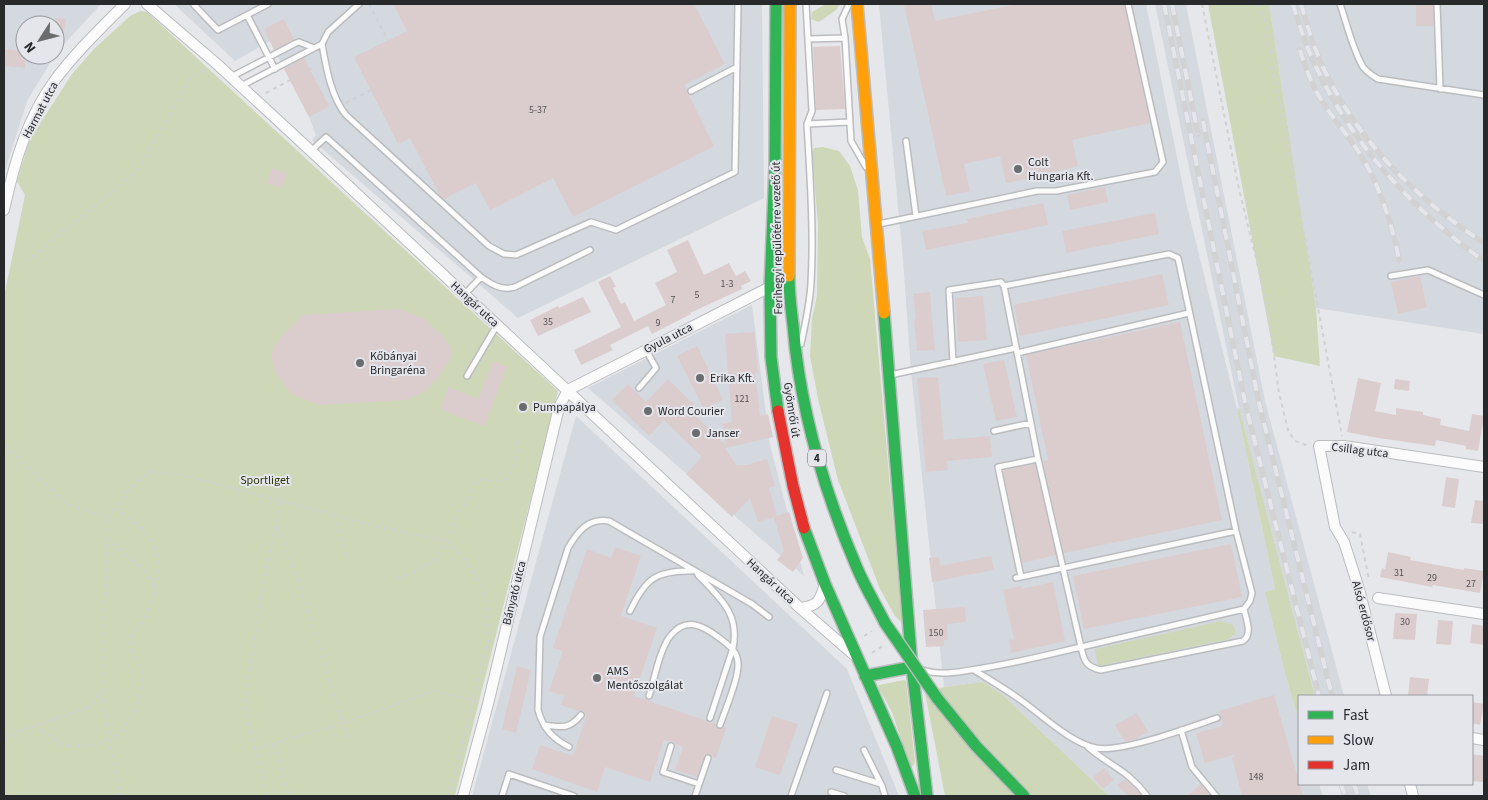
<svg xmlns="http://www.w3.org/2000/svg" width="1488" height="800" font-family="'Source Sans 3',sans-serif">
<rect width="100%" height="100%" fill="#e6e7ea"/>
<path fill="#d4d8df" d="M4 4H101L55 54V25H25V55H55L27 101 4 174Z
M174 4H762L764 198 518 318 312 140 316 135 309 117 270 41 235 61Z
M879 4H1146L1186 202 1237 409 1275 589 1265 592 1286 677 1299 720V784H1319L1323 796H1109L1003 695 983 682 944 687 911 371 903 260Z
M1155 4H1186L1265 401 1344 696H1315L1239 408Z
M1269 4H1484V334L1316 308Z
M752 305 770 445 804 576 588 388Z
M576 416 847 669 899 796H472Z
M1339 784H1367L1371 796H1342Z"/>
<path fill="#ced8b9" d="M826 4H840L836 10 819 22 811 19 812 12Z
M1208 4H1269L1316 308 1320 366 1274 356Z
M140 11 147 12 558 391 455 796H4V297L25 195 17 181 30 139 72 74 94 49 130 16Z
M823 147 839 151 850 166 858 190 862 237 870 259 902 623 895 616 880 589 838 480 818 399 810 356 812 319 817 295 818 224 812 153 814 148Z
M1239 408 1315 696H1299V720L1286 677 1265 592 1275 589 1237 409Z
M1221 621 1233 625 1236 633 1229 639 1098 666 1095 649Z
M904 680 906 681 915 762 914 765 910 767 892 712 878 687 879 685Z
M983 682 1003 695 1109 796H945L925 693 944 687Z"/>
<path fill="#dbcdcd" d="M393 4H694L725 64 684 85 714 146 573 217 553 178 490 210 476 183 444 199 439 194 410 138 398 144 354 57 407 31Z
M904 4H931L935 21 1017 4H1124L1150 123 1072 140 1078 166 1035 177 1006 183 1000 156 964 164 970 191 946 196Z
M1416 4H1433V26H1416Z
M55 18 66 19 64 33 55 32Z
M284 19 294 39 274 50 264 29Z
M840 46 845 109 816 110 813 47Z
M4 49 25 51V68L4 66Z
M304 58 329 106 309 117 284 69Z
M272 168 287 174 281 188 267 183Z
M1105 187 1108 202 1070 210 1067 195Z
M1043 203 1048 225 926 250 922 231 968 223 967 219Z
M1155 213 1159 234 1066 253 1062 231Z
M688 240 704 275 729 263 736 276 745 271 751 281 741 286 742 289 690 313 691 314 652 334 648 326 610 345 613 350 581 365 574 350 621 327 598 282 610 276 616 287 613 288 621 304 625 302 634 321 666 305 655 283 677 272 667 250Z
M1162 274 1169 305 1020 336 1014 305Z
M1420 276 1427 307 1398 314 1391 282Z
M930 292 935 350 917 351 914 319H916L913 294Z
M983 296 987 340 958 342 955 298Z
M583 297 591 312 538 336 530 320 558 306 559 308Z
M399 309 423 318 440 334 451 347 452 356 440 375 424 392 405 400 320 405 291 394 274 370 271 353 281 337 303 315Z
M1180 322 1222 520 1064 553 1043 461 1048 460 1026 355Z
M754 332 758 373 755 374 760 416 768 414 773 437 725 448 736 465H747L767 459 775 486 769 488 777 516 789 512 803 558 793 572 777 560 784 551 774 517 758 522 750 498 732 517 686 474 702 457 664 420 649 436 612 400 628 384 646 402 668 379 700 411 694 414 726 445 722 424 732 422 725 334Z
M697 346 723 400 704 409 677 356Z
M1004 360 1017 417 996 421 983 364Z
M493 361 507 367 484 426 440 409 448 387 478 399Z
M938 377 944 440 990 436 992 457 947 461 948 470 926 472 917 378Z
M1358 378 1381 383 1375 411 1396 415V408L1423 412V415L1441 419 1440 425 1469 431 1472 414 1484 416 1478 451 1466 449V446L1436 440 1435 446 1378 438 1347 432Z
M1395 379 1410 381 1409 391 1394 389Z
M1035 464 1056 555 1022 563 1003 470Z
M1446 477 1459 479 1455 508 1442 506Z
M1475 500 1484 501V524L1471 523Z
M1231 544 1242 597 1084 629 1073 576Z
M615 547 641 556 621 616 657 628 634 696 716 724V727L719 729 724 727 726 728 716 758 709 754 705 755 697 777 675 770 683 747 673 742 664 740 650 782 605 767 597 792 532 769 540 745 573 756 587 714 582 711H579L561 705 564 696 549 691 563 651 553 648 587 549 611 558Z
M1388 552 1411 557 1410 560 1464 570V568L1484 571 1480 593 1433 585 1432 587 1380 577 1382 568 1385 569Z
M991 556 994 570 932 582 929 558 939 557 940 566Z
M1053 582 1065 641 1011 653 1009 640 1014 639 1003 590 1021 586V589Z
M965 607 966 622 947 624 948 640H944V646L926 647 923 610Z
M1395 613 1417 614 1415 640 1393 639Z
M1438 620 1453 621 1451 645 1436 644Z
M1472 624 1484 626V645L1470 643Z
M517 666 531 670 516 733 502 729Z
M1410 677 1429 679 1427 696 1408 695Z
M1274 695 1303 796H1242L1232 758 1236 754 1205 763 1196 733 1223 726 1219 711Z
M1472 702 1484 704 1480 725 1472 723Z
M1137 713 1148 732 1135 739 1125 742 1115 725Z
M772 716 798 724 780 775 755 767Z
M1472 754 1484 756V782L1472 781Z
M1104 768 1114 780 1103 789 1093 777Z
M1124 779 1130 783 1142 796H1128L1117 785Z
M1201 784 1211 796H1187Z"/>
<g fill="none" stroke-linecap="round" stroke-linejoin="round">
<g stroke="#bbbcbe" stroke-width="8">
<path id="lane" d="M196 4 194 5 218 30 247 15
M268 4 247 15 275 69
M849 4 842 19 845 38 851 141 866 167
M1340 4C1347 24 1352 48 1363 67 1367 72 1373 76 1378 79L1484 95
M1437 4 1440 89
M808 39 845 38
M322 44C326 67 331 97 346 115L489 246 504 254 516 255 591 222 616 230 735 172 738 4
M231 77 296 43 299 42 314 48
M241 86 322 44 328 32 359 4
M691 91 737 67
M807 124 849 122
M906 141 916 216
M311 151 326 137 481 277C491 284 501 291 515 287L590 250
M879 224 1037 191H1056L1155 172 1163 162 1128 4
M1391 276 1428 270 1484 295
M465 294 481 277
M801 344C805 324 810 304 811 283 814 230 810 177 807 124L812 111 806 4
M1017 353 1189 313
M953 362 949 290 1001 282 1004 286
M890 375 1016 348
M467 376 497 325
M639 388 656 368 646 350
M994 431 1031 423
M698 575C720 598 740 614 733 648L710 718
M1021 577 998 467 1038 459
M1016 578 1236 531
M630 611C645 580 655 570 692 571
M923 670C941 676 959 672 977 669 1012 664 1046 655 1081 647L1038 459 1004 286 1169 254 1178 258 1236 531 1252 593 1250 601 1244 609 1081 647C1084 661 1086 667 1101 670L1243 641C1253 634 1246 619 1244 609
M974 670C990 680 1007 690 1022 701 1043 716 1071 743 1096 748 1122 753 1190 727 1217 718
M649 696C655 678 659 650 671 635 686 617 702 625 718 637 728 645 739 651 738 666 738 681 725 710 720 725
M544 725C561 727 569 730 581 715
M1181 730 1192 767 1216 796
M671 746 663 772 699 784
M569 747C552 738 543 728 538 710L540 637 568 548C578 531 588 518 609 521L752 604 769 617
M1088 747C1110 766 1129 771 1147 796
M864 750 882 786 885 796
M836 770 881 784
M831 792 844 796
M502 796 509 774 574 796
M695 796 708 758
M791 796 827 693"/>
</g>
<g stroke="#bbbcbe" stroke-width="12">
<path id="street" d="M147 4 218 65 311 151 800 608 854 655
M4 210C14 164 27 118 55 80 76 52 101 28 125 4
M568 390 770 287
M1378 598 1484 614
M800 608C818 606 820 601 825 584
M1386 696 1359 589 1344 542 1335 527 1319 446H1344L1484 467
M1472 738 1484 740
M1410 784 1413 796
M463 796 488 704 559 407 568 390"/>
</g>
<g stroke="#bbbcbe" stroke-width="14">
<path id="fast" d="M776 4 775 166 770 287 771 357 778 411
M789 276C789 292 791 309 793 325 800 410 824 491 857 568 865 587 876 605 885 623
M884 313 912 667 927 796
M804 528 825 584 897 747 915 796
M865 676 912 667
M937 698 976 746 1024 796"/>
</g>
<g stroke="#bbbcbe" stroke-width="14">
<path id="slow" d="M857 4 884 313
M789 276 790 4"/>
</g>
<g stroke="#bbbcbe" stroke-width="14">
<path id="jam" d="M778 411 793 486 804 528"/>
</g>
<path stroke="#d1d1d1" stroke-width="2" stroke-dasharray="4 4" stroke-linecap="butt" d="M369 4 388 40
M1202 4 1239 189 1267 304 1279 393 1288 430 1295 441 1309 446
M1257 4 1264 19 1342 436
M266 93 316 66
M346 103 371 90
M25 262 137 172 191 76 206 70
M4 445 68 505 108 517 127 492 149 472 179 474 375 526 449 542 466 561 481 585 488 609V641L449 796
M333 514 347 560
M1352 532 1360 534 1369 580
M107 538 143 569 151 581 155 596
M397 579 427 565 437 557 443 550 457 513 470 497 476 481C488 478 499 485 509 477L517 455 518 440
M864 636 872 631
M872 653 884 645
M102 691 109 739 121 796
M33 726 66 746 96 745 118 735 133 714 143 683V672L132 652 129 640 144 619 155 598 158 561 154 545 144 530 115 508
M347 738 343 723 435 691 478 701
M4 741 19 731 89 707 102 691 108 517
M273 744 289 796
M254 749 343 723 299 583 276 522
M267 796 244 706 262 592 280 500"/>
<use href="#lane" stroke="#fbfbfc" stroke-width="5"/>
<use href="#street" stroke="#fbfbfc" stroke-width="10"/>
<use href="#fast" stroke="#30b455" stroke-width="11"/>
<use href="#slow" stroke="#ff9f0a" stroke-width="11"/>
<use href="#jam" stroke="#e5322d" stroke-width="11"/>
<g stroke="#d2d2d3" stroke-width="5.5">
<path id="rail" d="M1164 4 1246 407 1319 696
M1172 4 1198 134
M1293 4C1322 111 1395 197 1484 261
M1301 4C1308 28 1315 52 1327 75 1361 145 1420 201 1484 243
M1300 50C1305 68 1313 87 1323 103 1337 124 1355 143 1367 166 1382 194 1393 228 1399 260
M1203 121 1259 403 1332 696
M1341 784 1345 796
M1354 784 1358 796"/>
</g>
<use href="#rail" stroke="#e4e6ec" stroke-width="4" stroke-dasharray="11" stroke-linecap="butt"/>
<g stroke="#bbbcbe" stroke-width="14" stroke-linecap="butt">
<path id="fast-bridge" d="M885 623 937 698"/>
</g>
<use href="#fast-bridge" stroke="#30b455" stroke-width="11"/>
</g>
<g fill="#6a6c6e" stroke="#e4e6ec" stroke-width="2">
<circle cx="1018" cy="169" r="5"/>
<circle cx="360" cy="363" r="5"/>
<circle cx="700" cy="378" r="5"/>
<circle cx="523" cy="407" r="5"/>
<circle cx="648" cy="411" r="5"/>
<circle cx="696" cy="433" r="5"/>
<circle cx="597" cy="678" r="5"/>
</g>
<g text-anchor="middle" stroke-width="4" stroke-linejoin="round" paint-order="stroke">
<g font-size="10" fill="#555254">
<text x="538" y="113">5-37</text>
<text x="727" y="287">1-3</text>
<text x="697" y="298">5</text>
<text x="673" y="303">7</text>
<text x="548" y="325">35</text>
<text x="658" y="326">9</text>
<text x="742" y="402">121</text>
<text x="1399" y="576">31</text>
<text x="1432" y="581">29</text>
<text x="1471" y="587">27</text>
<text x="1405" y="625">30</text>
<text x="936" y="636">150</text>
<text x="1256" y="780">148</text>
</g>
<rect fill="#e4e6ec" stroke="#606265" stroke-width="1" x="808" y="449.5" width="18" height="17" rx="4"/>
<g font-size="11" font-weight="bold" fill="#28292b">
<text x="817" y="462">4</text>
</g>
<g font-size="12" fill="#28292b" stroke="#e4e6ec">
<text transform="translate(40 110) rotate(-62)" y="4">Harmat utca</text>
<text transform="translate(777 238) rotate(-91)" y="4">Ferihegyi repülőtérre vezető út</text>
<text transform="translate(475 304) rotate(43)" y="4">Hangár utca</text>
<text transform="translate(668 338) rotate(-27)" y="4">Gyula utca</text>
<text transform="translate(792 410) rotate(81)" y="4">Gyömrői út</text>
<text transform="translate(1360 450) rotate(7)" y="4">Csillag utca</text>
<text transform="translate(771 581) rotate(43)" y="4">Hangár utca</text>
<text transform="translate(514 593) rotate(-76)" y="4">Bányató utca</text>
<text transform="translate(1364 611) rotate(75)" y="4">Alsó erdősor</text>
</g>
<g font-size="12" fill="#28292b" stroke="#e4e6ec" text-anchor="start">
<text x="1028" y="166">Colt<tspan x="1028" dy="14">Hungaria Kft.</tspan></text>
<text x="370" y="360">Kőbányai<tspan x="370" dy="14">Bringaréna</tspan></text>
<text x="710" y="382">Erika Kft.</text>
<text x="533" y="411">Pumpapálya</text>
<text x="658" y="415">Word Courier</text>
<text x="706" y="437">Janser</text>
<text x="607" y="675">AMS<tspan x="607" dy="14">Mentőszolgálat</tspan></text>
</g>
<g font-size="12" fill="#2b3504" stroke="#e4e6ec">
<text x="265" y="484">Sportliget</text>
</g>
</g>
<rect width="1488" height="800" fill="none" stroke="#28292b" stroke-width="10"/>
<rect x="1298" y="695" width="175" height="90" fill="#e4e6ec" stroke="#999a9f"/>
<rect x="1308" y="711" width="25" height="8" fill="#30b455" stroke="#999a9f"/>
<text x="1343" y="720" font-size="15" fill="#28292b">Fast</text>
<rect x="1308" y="736" width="25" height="8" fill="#ff9f0a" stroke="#999a9f"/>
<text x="1343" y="745" font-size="15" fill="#28292b">Slow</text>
<rect x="1308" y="761" width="25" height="8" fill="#e5322d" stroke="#999a9f"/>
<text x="1343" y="770" font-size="15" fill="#28292b">Jam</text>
<g transform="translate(40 40) rotate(234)"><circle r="24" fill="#e4e6ec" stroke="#999a9f"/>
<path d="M0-4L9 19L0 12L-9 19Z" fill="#6a6c6e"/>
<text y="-8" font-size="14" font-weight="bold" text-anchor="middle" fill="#28292b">N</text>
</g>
</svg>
